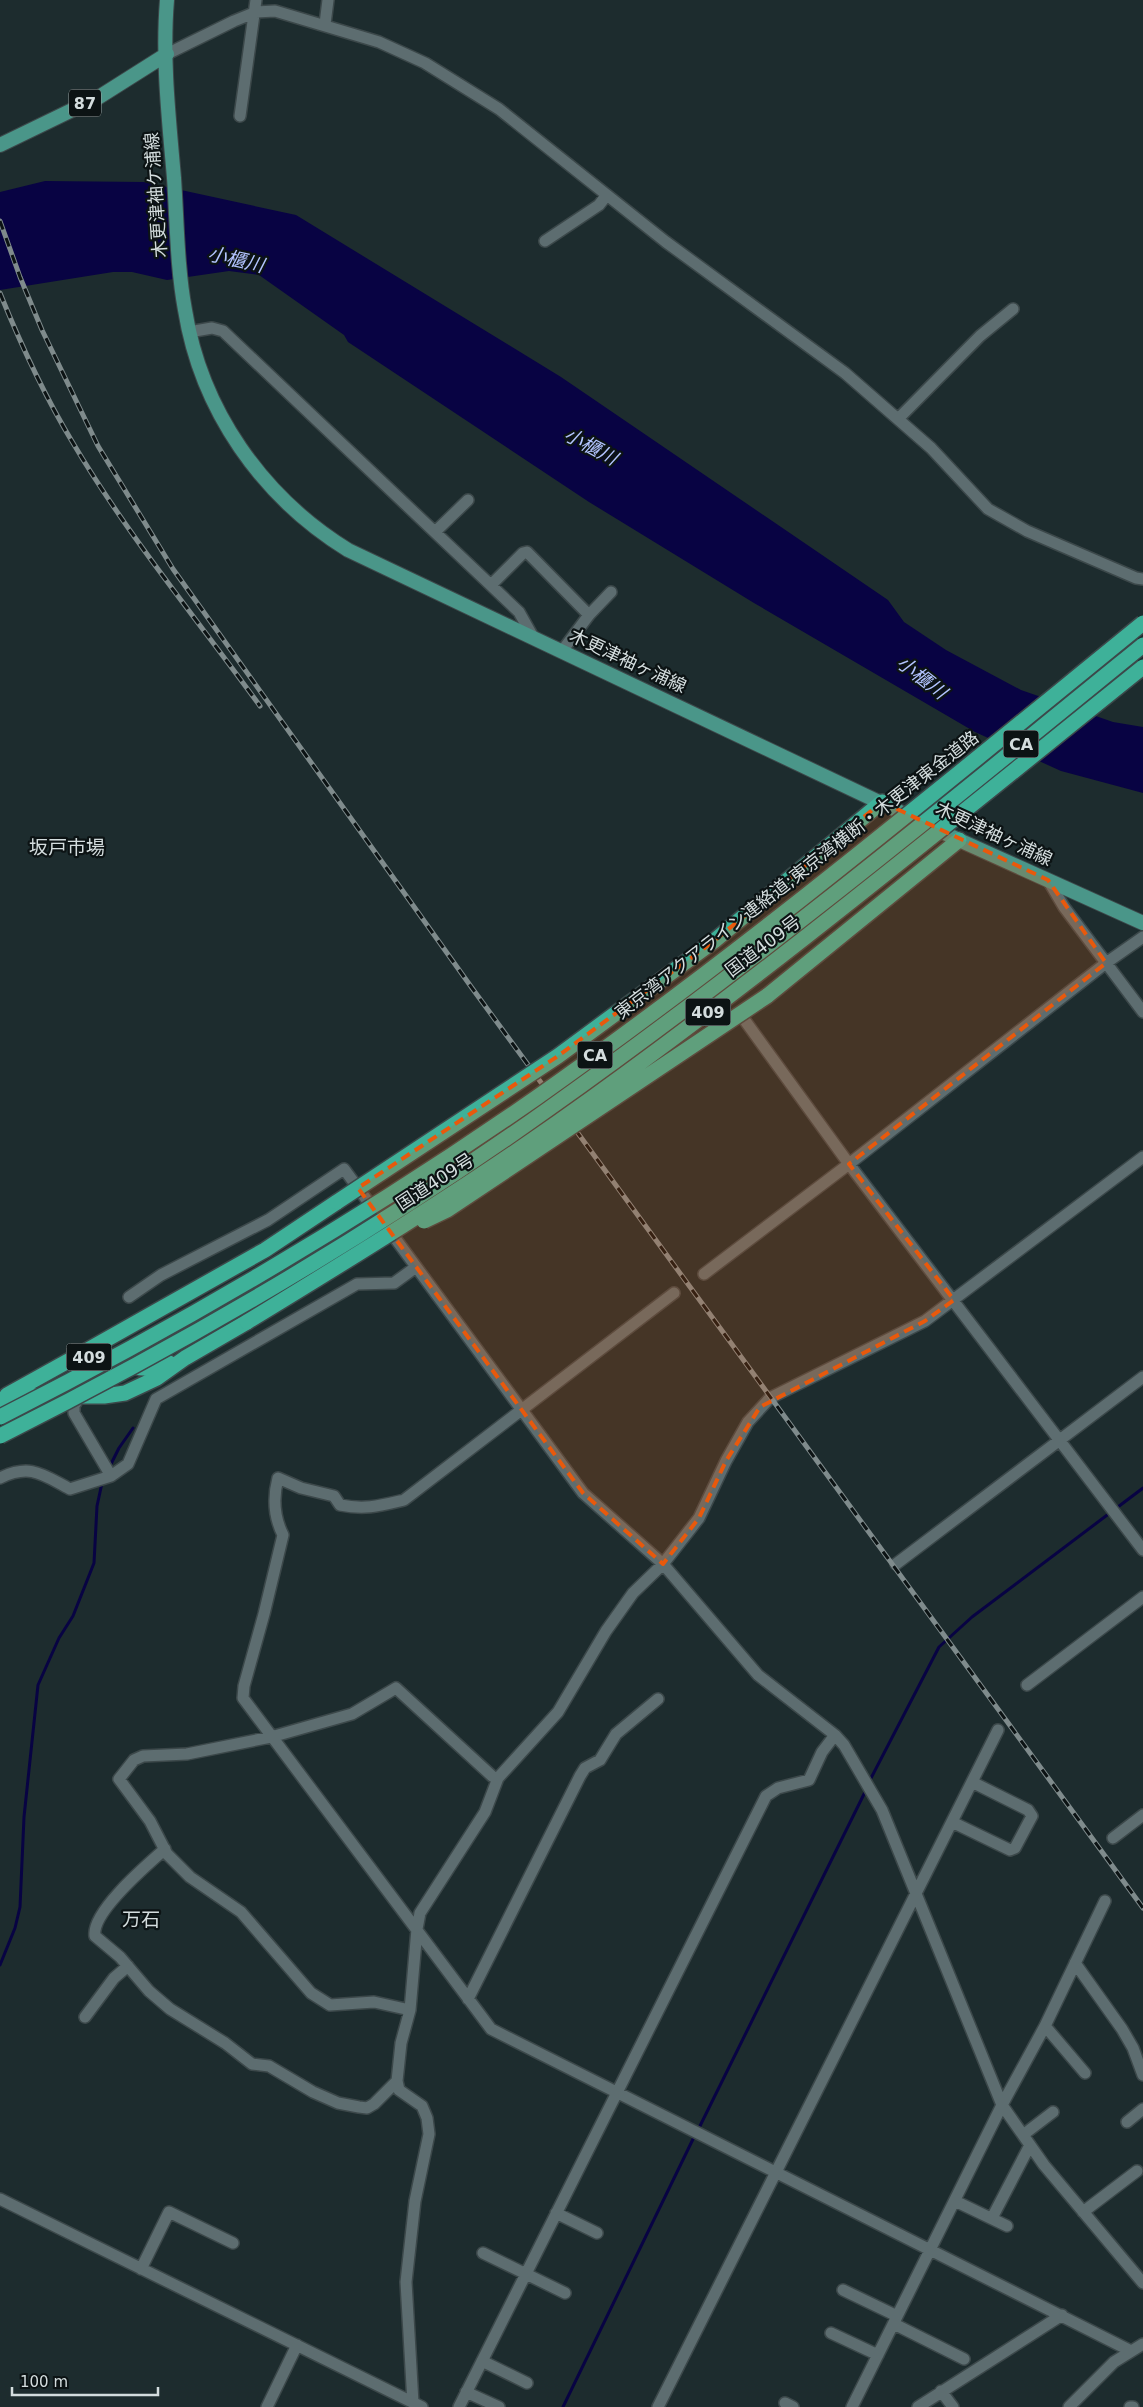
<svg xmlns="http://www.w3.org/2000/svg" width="1143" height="2407" font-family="'DejaVu Sans','Noto Sans JP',sans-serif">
<rect width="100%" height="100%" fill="#1d2c2e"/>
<path fill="#080343" d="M45 181 144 182 296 215 561 377 888 600 904 622 946 650 1021 690 1113 722 1143 727V793L1061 771 975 732 754 603 589 502 348 342 344 335 259 275 229 271 167 280 132 272H113L0 290V192Z"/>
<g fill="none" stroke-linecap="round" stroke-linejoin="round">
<path stroke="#080343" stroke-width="3" d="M109 1468 119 1448 133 1428
M869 1782 939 1647 972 1617 1143 1488
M0 1965 15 1928 20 1907 24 1817 38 1685 59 1638 73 1616 94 1563 97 1506 102 1483
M698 2130 867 1788
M563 2407 695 2135"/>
<g stroke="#3c484a" stroke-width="14">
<path id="minor" d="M325 24 328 0
M167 54 234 21 256 12 275 11 379 42 425 63 499 109 666 242 845 373 931 448 988 509 1027 531 1136 578 1143 579
M240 116 256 0
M545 241 599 205 606 196
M189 332 212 328 223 331 519 612 533 637
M898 419 980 336 1013 309
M435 532 468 500
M491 585 523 553 527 552 589 615 611 592
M562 651 589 615
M1048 880 1064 907 1143 1012
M746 1022 849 1164 1143 1550
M704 1274 849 1164 1106 963 1143 937
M674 1293 404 1500C379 1506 365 1510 340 1505L334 1496 301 1488 278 1478C273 1497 274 1517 283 1535L264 1614 244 1686 243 1698 491 2029 1131 2351
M129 1297 161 1275 268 1220 344 1169 583 1493 663 1564 758 1675 835 1735 844 1745 882 1810 1002 2105 1044 2165 1143 2283
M80 1396 74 1406V1413L111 1476
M0 1478C31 1463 43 1475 70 1489L111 1476 128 1464 156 1399 357 1284 394 1283 416 1267
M896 1564 1143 1377
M1027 1685 1143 1597
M952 1822 1010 1850 1015 1848 1032 1816 1028 1810 972 1782
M1113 1838 1143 1815
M165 1849C148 1864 91 1912 95 1936L120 1957 149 1991 170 2009 225 2043 252 2064 269 2066 313 2092 338 2103 359 2107 367 2108 374 2104 397 2081
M1075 1963 1122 2029 1133 2048 1143 2075
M468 1999 580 1776 585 1768 600 1760 616 1734 658 1699
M410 2010 374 2002 330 2005 311 1993 241 1912 190 1877 167 1854 150 1821 119 1779 134 1760 143 1756 187 1754 271 1737 352 1714 396 1688 492 1776 498 1778
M85 2017 114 1978 128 1966
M1045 2026 1085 2073
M1127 2122 1143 2109
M1023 2135 1053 2112
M0 2199 422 2407
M955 2201 1007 2226
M1083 2212 1137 2171
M556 2213 597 2233
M992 2218 1030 2145
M483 2253 565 2293
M141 2269 169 2212 233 2243
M843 2290 897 2316
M894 2324 964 2359
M831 2333 878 2355
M482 2361 527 2383
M941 2391 953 2407
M466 2392 499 2407
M413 2403 406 2282 415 2201 429 2134 427 2118 422 2106 399 2090 397 2081 401 2043 410 2010 417 1929 420 1913 485 1812 498 1778 558 1712 606 1631 633 1593 663 1564 699 1518 726 1461 748 1422 770 1398 925 1321 1143 1157
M785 2403 793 2407
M267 2407 297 2345
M459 2407 766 1796 778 1788 809 1780 822 1752 835 1735
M658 2407 998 1730
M852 2407 1002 2105 1045 2026 1105 1901
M918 2407 1062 2315
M1069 2407 1114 2362 1143 2344
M1130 2407H1133"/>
</g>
<g stroke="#3c484a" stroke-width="16">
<path id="major" d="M167 0C162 59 169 120 174 178 177 222 177 267 185 310 201 410 262 497 348 550L959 840 1143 923
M0 145 99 97 167 54"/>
</g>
<g stroke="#3c484a" stroke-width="18">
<path id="highway" d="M714 941 882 802
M767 996 959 840
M102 1358C130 1363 140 1375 169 1363
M70 1360 265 1250 337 1202
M7 1395 70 1360 80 1357
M0 1400 22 1396H104L125 1393 157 1378 185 1358 247 1322"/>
</g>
<use href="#minor" stroke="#5d6d70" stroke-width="11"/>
<use href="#major" stroke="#4a9689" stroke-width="14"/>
<use href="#highway" stroke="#3eb199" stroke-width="15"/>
<g stroke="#7f8b8c" stroke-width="5">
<path id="rail" d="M0 221 20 277 42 330 98 446 173 569 472 988 1143 1908
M0 293C21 345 44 395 73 443 128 536 197 619 260 706"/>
</g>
<use href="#rail" stroke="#0c1314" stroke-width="3" stroke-dasharray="9" stroke-linecap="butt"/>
<g stroke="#3c484a" stroke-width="18" stroke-linecap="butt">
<path id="highway-bridge" d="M337 1202 558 1056 714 941
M424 1221 447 1210 767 996
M247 1322C352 1258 456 1194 557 1123 759 980 950 822 1143 667
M0 1417C185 1323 365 1217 536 1098 746 950 944 785 1143 623
M0 1436C189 1341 374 1233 547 1110 753 964 948 804 1143 645"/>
</g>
<use href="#highway-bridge" stroke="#3eb199" stroke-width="15"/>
</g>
<path fill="#e8590c" fill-opacity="0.2" stroke="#e8590c" stroke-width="4" stroke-dasharray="10 6" stroke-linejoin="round" d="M882 802 1048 880 1106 963 849 1164 954 1300 925 1321 760 1407 726 1461 699 1518 663 1564 583 1493 358 1188 558 1056 714 941Z"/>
<g text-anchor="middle" stroke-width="4.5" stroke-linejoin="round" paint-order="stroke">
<g fill="#0c1314" stroke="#98a0a1" stroke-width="1">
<rect x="69" y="89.5" width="32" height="27" rx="4"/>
<rect x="1003.5" y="730.5" width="35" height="27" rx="4"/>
<rect x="685.5" y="998.5" width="45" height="27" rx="4"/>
<rect x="577.5" y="1041.5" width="35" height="27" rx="4"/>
<rect x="66.5" y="1343.5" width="45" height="27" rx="4"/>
</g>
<g font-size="16" font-weight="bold" fill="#d4ddde">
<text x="85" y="109">87</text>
<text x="1021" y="750">CA</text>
<text x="708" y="1018">409</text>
<text x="595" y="1061">CA</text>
<text x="89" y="1363">409</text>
</g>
<g font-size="18" fill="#d4ddde" stroke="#0c1314">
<text transform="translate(156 195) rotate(-94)" y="6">木更津袖ケ浦線</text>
<text transform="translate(628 661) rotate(25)" y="6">木更津袖ヶ浦線</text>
<text transform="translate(994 834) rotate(25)" y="6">木更津袖ヶ浦線</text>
<text transform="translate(797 875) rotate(-38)" y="6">東京湾アクアライン連絡道;東京湾横断・木更津東金道路</text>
<text transform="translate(763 946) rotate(-37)" y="6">国道409号</text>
<text transform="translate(435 1182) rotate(-33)" y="6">国道409号</text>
</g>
<g font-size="19" font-style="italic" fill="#b3c4ff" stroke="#0c1314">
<text transform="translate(236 259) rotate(13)" y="7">小櫃川</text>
<text transform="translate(591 446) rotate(28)" y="7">小櫃川</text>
<text transform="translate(922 677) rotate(38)" y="7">小櫃川</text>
</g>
<g font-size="19" fill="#d4ddde" stroke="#0c1314">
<text x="67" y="854">坂戸市場</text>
<text x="141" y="1926">万石</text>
</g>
</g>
<path d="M12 2387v8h146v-8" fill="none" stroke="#d4ddde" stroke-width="2.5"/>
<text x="20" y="2387" font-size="15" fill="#d4ddde" stroke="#0c1314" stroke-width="4" paint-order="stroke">100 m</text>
</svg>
